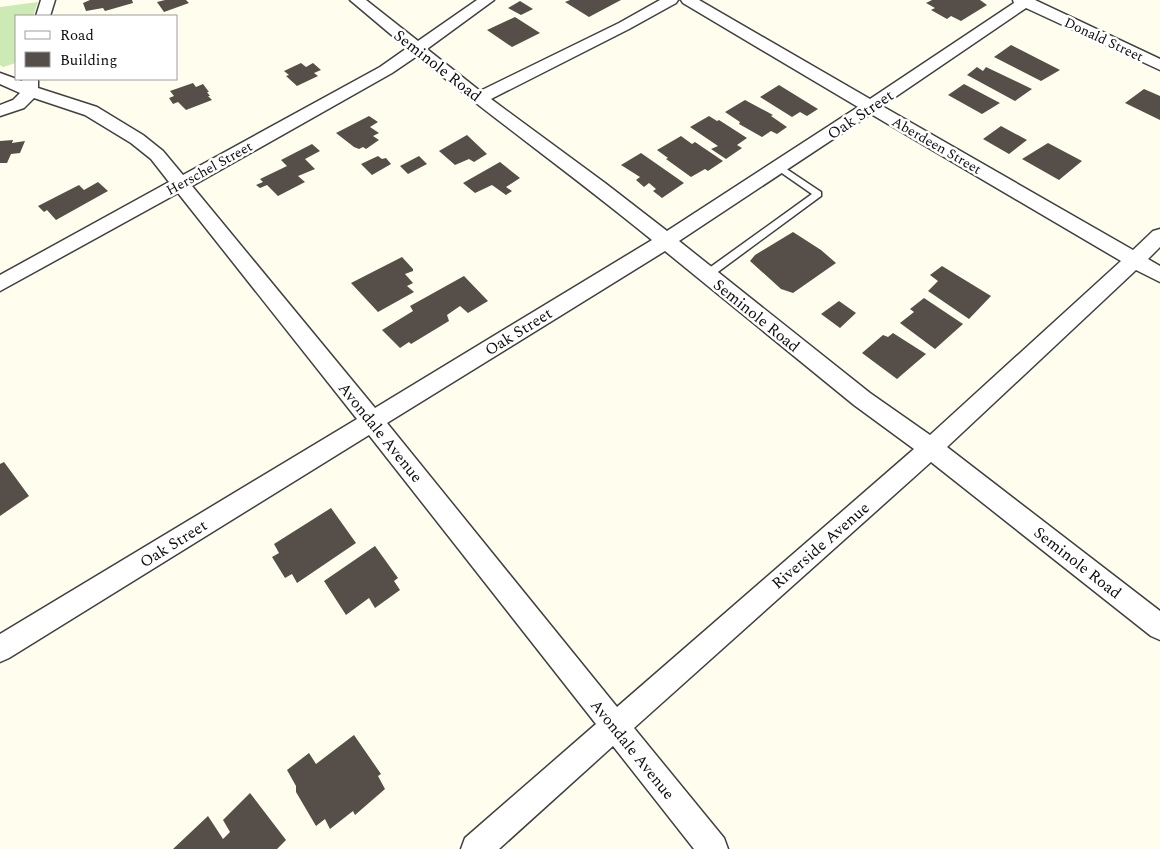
<svg xmlns="http://www.w3.org/2000/svg" width="1160" height="849" font-family="Spectral,serif">
<rect width="100%" height="100%" fill="#fffded"/>
<path fill="#ccebb4" d="M38 2 33 16H16V63L3 67 0 65V7Z"/>
<path fill="#564f49" d="M90 0H132L133 3 105 11 103 8 86 11 83 3Z
M165 0H186L189 3 164 12 157 2Z
M570 0H621L589 17 565 2Z
M932 0H980L987 5 961 21 951 16 947 19 931 10 935 8 926 3Z
M520 1 533 9 521 15 508 8Z
M515 17 540 33 512 47 487 30Z
M1011 45 1060 70 1041 81 994 57Z
M301 63 306 67 313 63 321 70 314 73 318 76 297 86 286 76 289 75 284 71Z
M977 67 983 71 986 67 1032 89 1015 101 967 75Z
M193 83 196 87 203 84 209 92H207L210 96H208L212 100 186 110 178 102 173 104 169 98 174 96 170 91Z
M964 84 1000 103 982 114 948 95Z
M779 85 818 109 807 116 800 112 792 117 760 97Z
M1144 89 1160 96V120L1125 103Z
M745 100 773 115 771 116 787 127 777 134 771 131 762 137 739 124 740 122 725 112Z
M369 116 378 122 370 127 379 133 373 136 379 140 366 149 363 147 359 149 354 147 336 133Z
M709 116 717 121 719 120 747 138 737 145 742 148 726 159 711 149 718 146 690 127Z
M1001 126 1027 140 1009 154 983 139Z
M467 135 487 154 474 162 469 159 455 165 439 151Z
M681 136 692 144 695 142 723 161 708 171 705 169 691 177 666 159 668 158 657 150Z
M13 140 12 143 25 141 20 153 11 154 7 163H0V141Z
M1048 143 1082 161 1059 180 1022 159Z
M312 144 320 151 305 159 315 169 298 176 305 182 278 196 267 185 260 188 256 185 263 182 260 179 287 166 281 160Z
M641 153 684 183 662 198 653 191 656 189 649 183 644 187 636 180 640 177 621 165Z
M378 156 382 159 386 158 391 164 372 175 361 164Z
M419 156 427 164 408 174 400 166Z
M500 162 520 178 506 187 512 191 506 195 492 185 475 193 463 183Z
M98 182 108 191 56 220 47 210 44 212 38 206 79 185 84 190Z
M793 232 821 250 836 263 793 293 781 289 750 261 755 255Z
M402 257 413 269V271L405 274 413 283 407 286 414 292 378 312 351 283Z
M942 266 991 296 969 319 928 291 938 281 930 275Z
M464 276 488 301 468 313 460 306 447 315 449 321 411 344 409 342 400 348 382 330 413 311 410 306Z
M924 298 963 324 935 349 900 323 914 312 910 309Z
M839 301 856 313 840 328 821 314Z
M893 333 926 354 897 379 862 353 883 335 888 337Z
M4 462 29 496 0 516V464Z
M331 508 356 543 297 583 292 574 285 578 272 557 279 553 274 544Z
M375 546 398 578 394 581 400 590 375 608 369 598 346 615 324 581Z
M354 735 381 774 378 776 385 789 355 815 353 811 330 829 325 819 316 826 296 792V786L287 770 309 753 316 764Z
M250 793 286 840 277 849H173L208 816 223 839 230 832 223 820Z"/>
<g fill="none" stroke-linecap="round" stroke-linejoin="round">
<g stroke="#404040" stroke-width="3">
<path id="service" d="M779 164 821 192V196L711 277H705L703 274 705 271 812 194 776 169 775 167Z"/>
</g>
<g stroke="#404040" stroke-width="3">
<path id="minor" d="M41 0H55L50 16H36Z
M350 0H366L418 41 477 0H494L427 49 480 91 619 23 660 0H678L676 3 629 29 491 99 605 183 667 231 858 107 683 3 681 0H699L870 99 1014 3 1013 0H1035L1160 59V70L1026 8 882 106 1133 250 1153 231 1160 229V247L1148 259 1160 266V282L1136 270 947 447 1160 611V640L1151 636 931 462 634 728 724 838 728 849H694L613 746 499 849H461L465 838 596 724 369 435 9 658 0 662V634L357 419 178 193 0 291V275L169 182 151 159 131 143 85 115 34 98 24 108 0 116V105L13 100 20 93 0 84V73L22 81V79H38V88L97 107 143 135 163 151 183 175 380 67 407 48ZM417 56C494 119 575 177 652 240L375 408 192 186 392 73ZM871 114 1121 261 930 435 870 393 679 241ZM665 251 854 405 914 449 617 707 387 423Z"/>
</g>
<use href="#service" fill="#fff" fill-rule="evenodd"/>
<use href="#minor" fill="#fff" fill-rule="evenodd"/>
</g>
<g text-anchor="middle" stroke-width="5" stroke-linejoin="round" paint-order="stroke">
<g font-size="14" fill="#0d0d0d" stroke="#fff">
<text transform="translate(1104 39) rotate(25)" y="5">Donald Street</text>
<text transform="translate(937 145) rotate(30)" y="5">Aberdeen Street</text>
<text transform="translate(209 168) rotate(-29)" y="5">Herschel Street</text>
</g>
<g font-size="16" fill="#0d0d0d" stroke="#fff">
<text transform="translate(438 65) rotate(38)" y="6">Seminole Road</text>
<text transform="translate(860 114) rotate(-34)" y="6">Oak Street</text>
<text transform="translate(757 315) rotate(39)" y="6">Seminole Road</text>
<text transform="translate(518 331) rotate(-32)" y="6">Oak Street</text>
<text transform="translate(381 432) rotate(51)" y="6">Avondale Avenue</text>
<text transform="translate(173 543) rotate(-32)" y="6">Oak Street</text>
<text transform="translate(820 545) rotate(-41)" y="6">Riverside Avenue</text>
<text transform="translate(1078 562) rotate(38)" y="6">Seminole Road</text>
<text transform="translate(633 749) rotate(51)" y="6">Avondale Avenue</text>
</g>
</g>
<rect x="15" y="15" width="162" height="65" fill="#ffffff" stroke="#9e9e9e"/>
<rect x="25" y="31" width="25" height="8" fill="#ffffff" stroke="#9e9e9e"/>
<text x="60" y="40" font-size="15" fill="#0d0d0d">Road</text>
<rect x="25" y="52" width="25" height="15" fill="#564f49" stroke="#9e9e9e"/>
<text x="60" y="65" font-size="15" fill="#0d0d0d">Building</text>
</svg>
